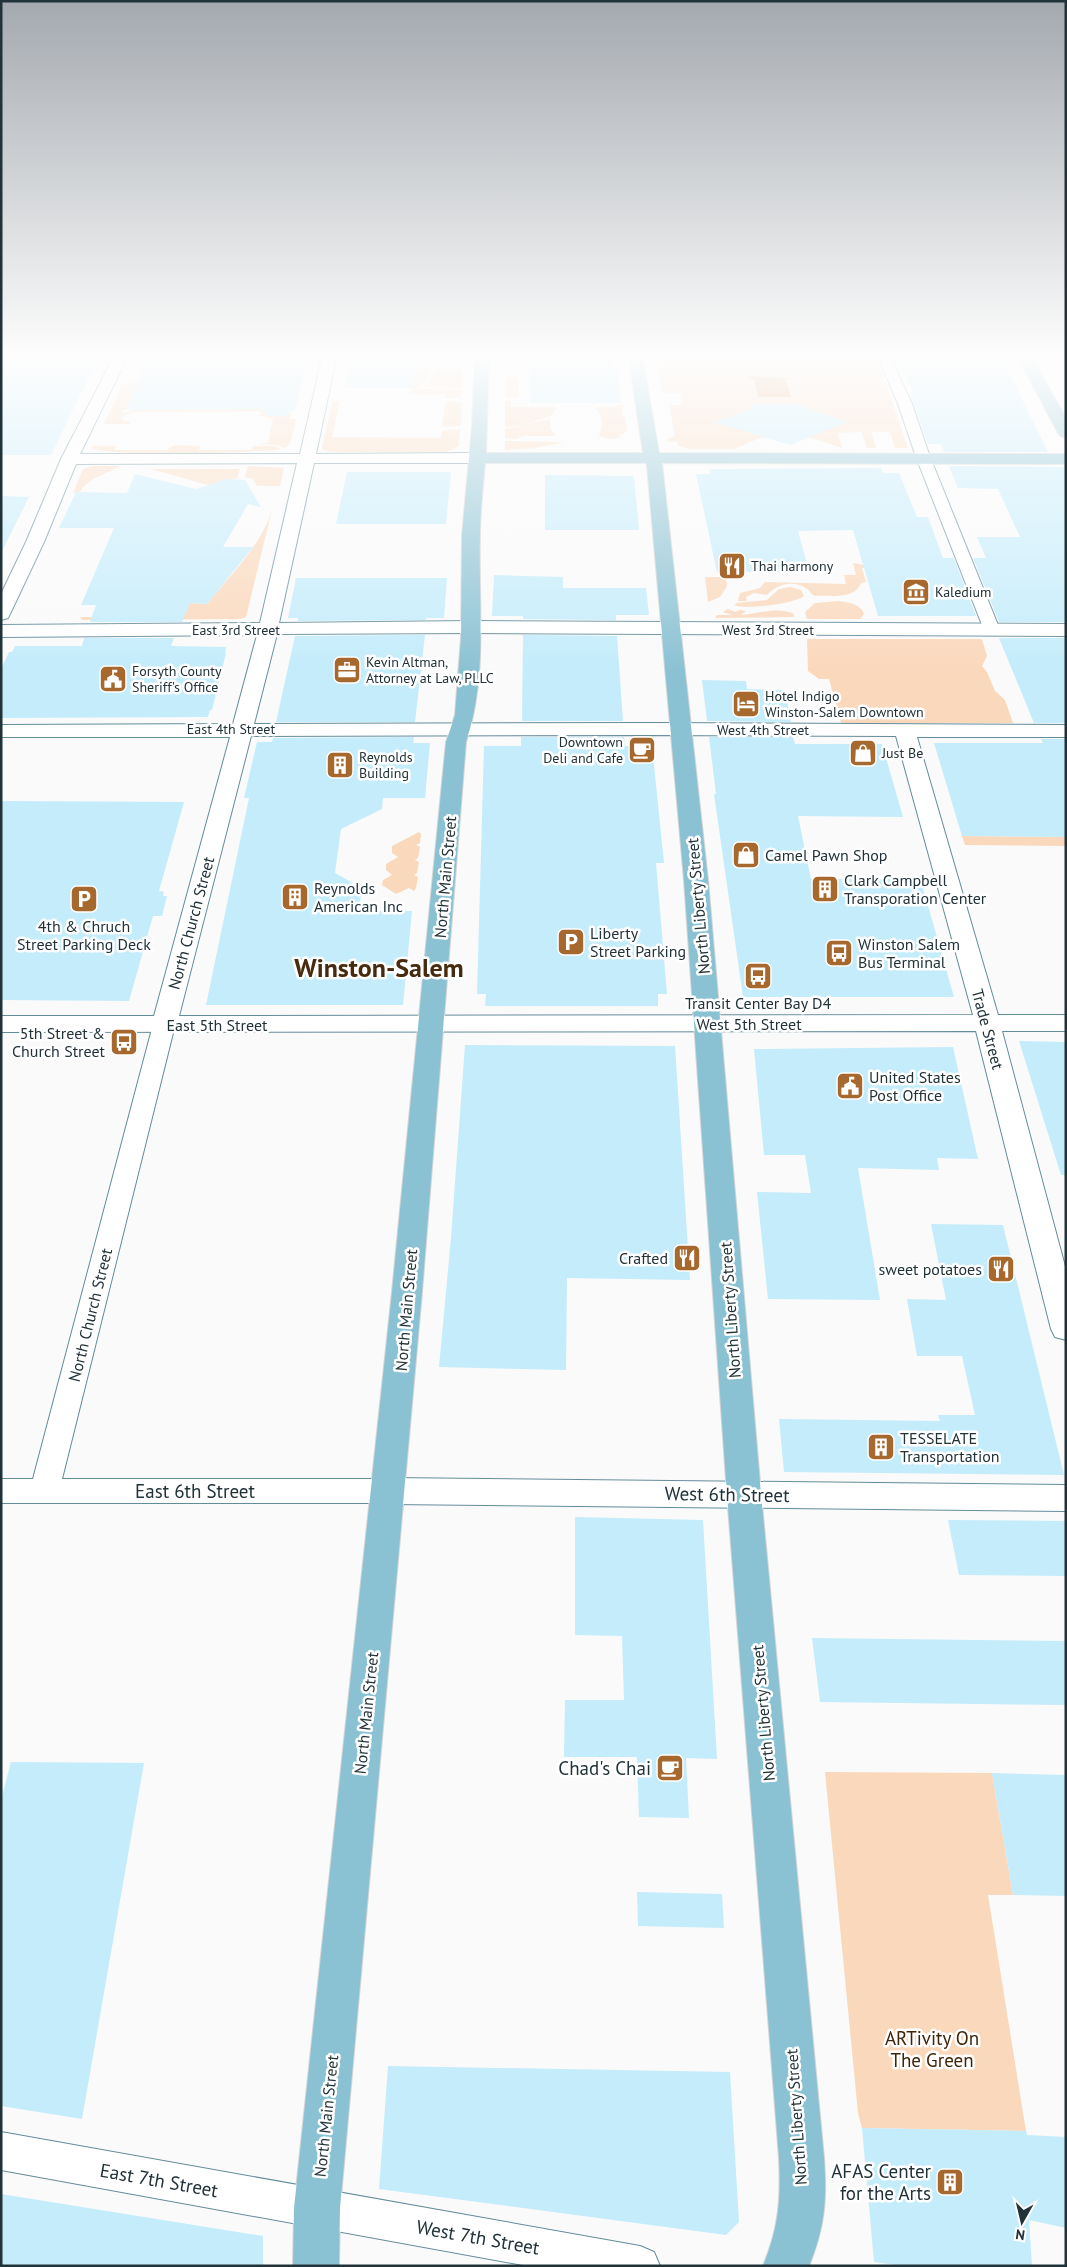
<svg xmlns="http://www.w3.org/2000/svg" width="1067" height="2267" font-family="'PT Sans',sans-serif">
<rect width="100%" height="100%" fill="#fafafa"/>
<path fill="#fad8bc" d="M417 354H464V362H416Z
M656 354H876L908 448H895L890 432H871L876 448H867L862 432 838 433 842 448 812 438H760L734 449H689L679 446 676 441 668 442 667 439 675 436 669 405H682L680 393H662Z
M415 369H434L420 388H413Z
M438 369H463L462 388 424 387Z
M506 378H518L519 397H505Z
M123 383H137L126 410H122L121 412H131L132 410 264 409V412H292L290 419H296L290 444 285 448 277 445 257 444 268 443 273 419 260 416 261 411 136 412 125 415 122 420 131 422 129 424H104Z
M416 389 462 390 460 398H446V394H407Z
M333 401H340L332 437 441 438 442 431 460 429 459 446 449 451 437 452H330L323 450 322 447Z
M446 401 462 402 461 426 442 427Z
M505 401H511V407H557L551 416 523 425 505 427Z
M618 405H623L622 415 625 416 627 431 619 436 620 438 609 439 599 436C603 425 604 415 594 407H617Z
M550 419V428L556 436H523L516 439 505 438V429Z
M505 441 560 442 562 443 534 448 505 450Z
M177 445 198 446H200L199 450H252L253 446H275L282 449C260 453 105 457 92 448V446H116L114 450H168L170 447Z
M92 466H120C108 474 88 477 80 492L73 493 83 469Z
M248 466 284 468 280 486H257L253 479 245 477Z
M151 469H240L237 478 208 485Z
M272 510 246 617 240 619 82 620 80 617H104L187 610 190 603 207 604C230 575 261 546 272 510Z
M853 563 864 565 865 568H862L866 582 861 583C854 600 831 595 816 596 811 595 811 592 807 589 793 579 776 585 767 595L754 593 746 597 747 601H738L740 593 760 588 765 582 846 584 844 575H856Z
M705 577H726L727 586 720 597 708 602Z
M790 587 801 590 804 596C794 604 745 610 734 605L737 603 767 600 779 589Z
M838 601C848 602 861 604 864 614L860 619H807L805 612 815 603Z
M728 609 735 612 740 610 746 611 741 615C758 614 777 606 794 614V617L715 618 717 615H732L723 612Z
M807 639H982L987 656 982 666 987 672 995 691 1005 700 1013 723H841L829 679H819L808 671Z
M419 832 421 834 420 843 416 845 420 847 418 858 415 860 419 862 417 873 414 875 418 877 416 888 414 891 409 888 396 894 382 885 383 880 392 875 386 870V864L398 857 392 853V846Z
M962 836 1066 837V846L965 845Z
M825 1772 992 1773 1013 1895H988L1026 2131 862 2128 858 2113Z"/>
<path fill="#de9859" d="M751 376 791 378 786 380 791 397H758L754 380 747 377Z"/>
<path fill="#c4ecfb" d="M1 354H100L51 455H1Z
M150 354H309L295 409 289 412 288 416H265L264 409 126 410Z
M357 354H417L413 388H345L348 369H353Z
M530 354H612L614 371H618L621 403H530Z
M897 354H1000L1048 452H944L941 444H928L909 393H912Z
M750 404H795L847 422 790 445 714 422 751 409Z
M949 466 1066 467V622H999L973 558H986L977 537H1020L998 489 958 488Z
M881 468 883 473H899L917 517H928L943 558H954L976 616H878L853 530 798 531 809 571 717 572 696 474H711L710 469Z
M347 472H451L446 524H336Z
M135 474 196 489 227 479 245 480 261 507 248 504 223 547H253L207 604 190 603 182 622H90L96 605H81L114 528H59L76 492 127 493Z
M545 475 634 476 639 530H545Z
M1 496 29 497 1 553Z
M494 575 563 577V588H646L649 615H616V620L523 619V616H492Z
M296 578H447L444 618H426V620L298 621V618H288Z
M425 635 415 722H276L295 636Z
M523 635 617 636 623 721H522Z
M84 638H174L171 646 226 647 225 653H226L212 710H210L208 717 1 718V669L9 652H12L15 646H82Z
M999 638H1066V723H1034Z
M702 680 746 681 747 689 785 690 791 722 707 721Z
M414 737 413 743H430L425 798H383L382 809 341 829 335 873 351 882 361 894 359 911H412L403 1005H206L249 798H244L257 742H272L273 738Z
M521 737H624L625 746H652L664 863H656L667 994H658V1006H485L486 994H477L484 746H521Z
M709 737H793L795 744H882L903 817 798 816 811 879H913L916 888H923L954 997H743L714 794H716Z
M1041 739H1066V837L962 836 934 743H1043Z
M1 801 184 802 159 891 164 892 163 896H167L162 916H153L129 1001 1 1000Z
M1019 1041 1066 1042V1175H1061Z
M465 1045 675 1046 690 1280 567 1278 566 1370 439 1367 451 1238Z
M953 1047 978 1159 937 1158 939 1170 858 1168 880 1300 768 1299 757 1192 811 1193 805 1155H764L754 1049Z
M931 1224 1003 1225 1064 1475 784 1472 779 1419 940 1421 938 1415H975L962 1356H917L907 1299 946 1300Z
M575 1517 703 1520 717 1759 686 1758 689 1818 639 1817 637 1757H564L565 1700H624L622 1636 575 1635Z
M948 1520 1066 1521V1576L959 1575Z
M812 1638 1066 1641V1705L820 1702Z
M11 1762 144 1763 82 2119 1 2106V1800Z
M992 1773 1066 1775V1896L1013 1895Z
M637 1892 722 1894 724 1928 638 1926Z
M388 2066 730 2072 739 2222 726 2235 379 2189Z
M862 2128 1026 2131 1027 2135 1066 2137V2228L1029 2220 1032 2266H904L874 2262Z
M1 2194 263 2236V2266H1Z"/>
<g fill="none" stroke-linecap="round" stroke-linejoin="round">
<g stroke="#638c9a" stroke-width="2">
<path id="street" d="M877 354H889L912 404 930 457 1000 630 998 633H986L984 630 916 457 898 404Z
M164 1018 172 1020 175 1025 62 1479H389L399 1483 403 1491 399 1499 389 1503H1V1479H33L153 1025 156 1020Z
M1 2132 640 2246 654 2252 660 2266H528L1 2170Z"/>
</g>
<g stroke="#638c9a" stroke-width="2">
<path id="secondary" d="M115 354H129L80 454H300L323 354H337L316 454 476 453 482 455 484 458 482 461 476 463H314L279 623 471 621 1066 624V636L471 633 277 634 254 724 648 723 1066 725V737H917L998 1015H1066V1031H1002L1066 1270V1340L1055 1337 1051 1329 976 1031 1 1032V1016H154L230 737H1V725L233 724 257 635 1 637V625L260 623 297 463 76 464 44 542 10 614 8 618 1 620V594L26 542 61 459ZM648 735 896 736 973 1015 179 1016 251 736Z
M389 1478 1066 1485V1511L389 1504 377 1500 372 1491 377 1482Z"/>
</g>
<g stroke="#d3d6d7" stroke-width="2">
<path id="primary" d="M475 354H489L486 453H643L628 354H642L659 453 1066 454V464L662 463 708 880 761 1494 824 2158C827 2199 825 2227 809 2266H763C779 2227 781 2200 779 2158L727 1494 684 880 647 466 646 463H485C483 487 480 512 480 536 478 604 488 676 466 742L422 1292 340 2208 339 2266H293L294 2208 392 1292 446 742 455 715 461 638 462 535 472 426Z
M1016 354H1030L1066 418V438L1060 436 1058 433Z"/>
</g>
<use href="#street" fill="#fff" fill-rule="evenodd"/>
<use href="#secondary" fill="#fff" fill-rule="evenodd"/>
<use href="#primary" fill="#8bc2d3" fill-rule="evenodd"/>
</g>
<linearGradient id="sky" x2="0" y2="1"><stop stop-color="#a4a9af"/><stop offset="0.53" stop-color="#fdfdfd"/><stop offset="1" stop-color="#fdfdfd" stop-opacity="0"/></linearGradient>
<rect width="1067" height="671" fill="url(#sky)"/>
<defs>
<g id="restaurant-square" transform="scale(1.4375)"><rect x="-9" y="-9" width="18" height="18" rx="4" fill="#a6682d" stroke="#fff"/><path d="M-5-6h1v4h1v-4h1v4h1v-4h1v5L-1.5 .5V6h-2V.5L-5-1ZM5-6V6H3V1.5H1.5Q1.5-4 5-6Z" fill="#fff"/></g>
<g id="museum-square" transform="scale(1.4375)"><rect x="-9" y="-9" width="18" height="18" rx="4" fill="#a6682d" stroke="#fff"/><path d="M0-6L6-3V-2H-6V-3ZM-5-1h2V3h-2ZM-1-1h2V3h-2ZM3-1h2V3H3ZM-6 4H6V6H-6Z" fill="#fff"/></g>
<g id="office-square" transform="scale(1.4375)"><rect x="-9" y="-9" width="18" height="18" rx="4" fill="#a6682d" stroke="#fff"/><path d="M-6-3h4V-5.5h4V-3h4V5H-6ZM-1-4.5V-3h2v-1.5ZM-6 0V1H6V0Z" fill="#fff"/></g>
<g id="civic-square" transform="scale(1.4375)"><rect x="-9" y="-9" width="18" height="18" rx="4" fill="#a6682d" stroke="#fff"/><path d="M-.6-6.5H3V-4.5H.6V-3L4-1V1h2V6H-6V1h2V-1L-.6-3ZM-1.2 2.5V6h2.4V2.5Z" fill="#fff"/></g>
<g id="hotel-square" transform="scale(1.4375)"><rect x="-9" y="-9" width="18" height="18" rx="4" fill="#a6682d" stroke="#fff"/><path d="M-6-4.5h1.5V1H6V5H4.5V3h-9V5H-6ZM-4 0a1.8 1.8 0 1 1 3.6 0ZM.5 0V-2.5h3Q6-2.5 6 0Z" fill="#fff"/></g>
<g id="cafe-square" transform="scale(1.4375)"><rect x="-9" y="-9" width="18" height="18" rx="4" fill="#a6682d" stroke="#fff"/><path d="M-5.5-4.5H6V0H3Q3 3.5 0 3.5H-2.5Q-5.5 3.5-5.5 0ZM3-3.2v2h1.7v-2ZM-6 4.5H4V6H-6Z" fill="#fff"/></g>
<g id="shop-square" transform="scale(1.4375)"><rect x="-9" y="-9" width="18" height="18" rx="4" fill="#a6682d" stroke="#fff"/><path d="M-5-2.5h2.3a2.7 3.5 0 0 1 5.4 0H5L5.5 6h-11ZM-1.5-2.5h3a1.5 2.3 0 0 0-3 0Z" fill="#fff"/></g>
<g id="building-square" transform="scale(1.4375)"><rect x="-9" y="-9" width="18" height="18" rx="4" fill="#a6682d" stroke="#fff"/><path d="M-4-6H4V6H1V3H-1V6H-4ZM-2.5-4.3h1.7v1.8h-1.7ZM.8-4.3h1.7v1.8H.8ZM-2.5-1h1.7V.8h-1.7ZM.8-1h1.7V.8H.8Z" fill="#fff"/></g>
<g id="parking-square" transform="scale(1.4375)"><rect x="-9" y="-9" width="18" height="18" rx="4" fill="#a6682d" stroke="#fff"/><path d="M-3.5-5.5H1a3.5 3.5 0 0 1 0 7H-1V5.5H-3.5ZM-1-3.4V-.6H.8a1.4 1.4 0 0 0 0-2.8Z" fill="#fff"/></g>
<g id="bus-square" transform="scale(1.4375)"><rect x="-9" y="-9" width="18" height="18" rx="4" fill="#a6682d" stroke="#fff"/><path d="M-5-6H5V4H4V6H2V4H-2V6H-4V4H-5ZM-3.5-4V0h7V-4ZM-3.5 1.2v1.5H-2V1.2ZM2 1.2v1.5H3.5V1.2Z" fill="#fff"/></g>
</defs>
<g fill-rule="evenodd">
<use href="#restaurant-square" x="732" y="566"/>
<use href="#museum-square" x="916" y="592"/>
<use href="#office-square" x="347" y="670"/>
<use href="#civic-square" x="113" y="679"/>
<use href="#hotel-square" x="746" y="704"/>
<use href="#cafe-square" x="642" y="750"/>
<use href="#shop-square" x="863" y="753"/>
<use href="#building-square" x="340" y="765"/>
<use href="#shop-square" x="746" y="855"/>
<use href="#building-square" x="825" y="889"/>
<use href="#building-square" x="295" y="897"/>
<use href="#parking-square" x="84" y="899"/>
<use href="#parking-square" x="571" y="942"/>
<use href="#bus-square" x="839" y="953"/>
<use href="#bus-square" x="758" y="976"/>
<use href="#bus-square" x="124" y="1042"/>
<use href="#civic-square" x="850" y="1086"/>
<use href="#restaurant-square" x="687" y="1258"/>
<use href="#restaurant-square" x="1001" y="1269"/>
<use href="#building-square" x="881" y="1447"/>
<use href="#cafe-square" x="670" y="1768"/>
<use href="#building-square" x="950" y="2182"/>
</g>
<g text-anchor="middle" stroke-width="5" stroke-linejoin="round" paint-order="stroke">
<g font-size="14" fill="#213238" stroke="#fff" text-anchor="start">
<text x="751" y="571">Thai harmony</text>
<text x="935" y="597">Kaledium</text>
<text x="366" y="667">Kevin Altman,<tspan x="366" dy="16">Attorney at Law, PLLC</tspan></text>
<text x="132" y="676">Forsyth County<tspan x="132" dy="16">Sheriff's Office</tspan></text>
<text x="765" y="701">Hotel Indigo<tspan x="765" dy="16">Winston-Salem Downtown</tspan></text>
<text x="623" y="747" text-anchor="end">Downtown<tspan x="623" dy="16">Deli and Cafe</tspan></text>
<text x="882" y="758">Just Be</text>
<text x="359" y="762">Reynolds<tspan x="359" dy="16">Building</tspan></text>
</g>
<g font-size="14" fill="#213238" stroke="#fff">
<text x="236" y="635">East 3rd Street</text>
<text x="768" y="635">West 3rd Street</text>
<text x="231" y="734">East 4th Street</text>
<text x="763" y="735">West 4th Street</text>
</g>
<g font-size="16" fill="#213238" stroke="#fff" text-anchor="start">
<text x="765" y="861">Camel Pawn Shop</text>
<text x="844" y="886">Clark Campbell<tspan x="844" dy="18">Transporation Center</tspan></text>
<text x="314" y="894">Reynolds<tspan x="314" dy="18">American Inc</tspan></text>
<text x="84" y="932" text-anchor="middle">4th &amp; Chruch<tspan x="84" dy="18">Street Parking Deck</tspan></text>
<text x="590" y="939">Liberty<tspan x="590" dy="18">Street Parking</tspan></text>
<text x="858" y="950">Winston Salem<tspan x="858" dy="18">Bus Terminal</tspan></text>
<text x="758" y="1009" text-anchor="middle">Transit Center Bay D4</text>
<text x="105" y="1039" text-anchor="end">5th Street &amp;<tspan x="105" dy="18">Church Street</tspan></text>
<text x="869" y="1083">United States<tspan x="869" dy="18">Post Office</tspan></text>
<text x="668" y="1264" text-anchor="end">Crafted</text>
<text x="982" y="1275" text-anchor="end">sweet potatoes</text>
<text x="900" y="1444">TESSELATE<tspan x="900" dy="18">Transportation</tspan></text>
</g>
<g font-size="16" fill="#213238" stroke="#fff">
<text transform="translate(445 877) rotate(-85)" y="6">North Main Street</text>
<text transform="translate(698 906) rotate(-95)" y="6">North Liberty Street</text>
<text transform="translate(191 923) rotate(-75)" y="6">North Church Street</text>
<text x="749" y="1030">West 5th Street</text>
<text x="217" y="1031">East 5th Street</text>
<text transform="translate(988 1029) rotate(75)" y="6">Trade Street</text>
<text transform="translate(406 1310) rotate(-85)" y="6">North Main Street</text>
<text transform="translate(730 1310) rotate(-94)" y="6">North Liberty Street</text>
<text transform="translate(90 1315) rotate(-76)" y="6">North Church Street</text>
<text transform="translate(366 1713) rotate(-84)" y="6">North Main Street</text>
<text transform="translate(763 1713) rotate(-95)" y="6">North Liberty Street</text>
<text transform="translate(326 2116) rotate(-84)" y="6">North Main Street</text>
<text transform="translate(796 2117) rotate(-94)" y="6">North Liberty Street</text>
</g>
<g font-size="19" fill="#213238" stroke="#fff">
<text x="195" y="1498">East 6th Street</text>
<text transform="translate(727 1494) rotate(1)" y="7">West 6th Street</text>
<text transform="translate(159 2180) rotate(10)" y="7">East 7th Street</text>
<text transform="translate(478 2237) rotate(10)" y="7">West 7th Street</text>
</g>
<g font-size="19" fill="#213238" stroke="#fff" text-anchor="end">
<text x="651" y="1775">Chad's Chai</text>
<text x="931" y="2178">AFAS Center<tspan x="931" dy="22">for the Arts</tspan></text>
</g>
<g font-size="19" fill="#402408" stroke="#fff">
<text x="932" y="2045">ARTivity On<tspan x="932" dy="22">The Green</tspan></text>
</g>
<g font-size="26" font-weight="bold" fill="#482a0e" stroke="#fff">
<text x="379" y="977">Winston-Salem</text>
</g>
</g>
<rect width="1067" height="2267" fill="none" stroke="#213238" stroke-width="5"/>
<g transform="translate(1022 2222) rotate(188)" stroke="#ffffff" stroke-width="4" paint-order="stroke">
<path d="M0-4L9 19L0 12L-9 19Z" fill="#213238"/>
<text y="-8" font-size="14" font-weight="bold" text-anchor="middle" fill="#213238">N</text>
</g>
</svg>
